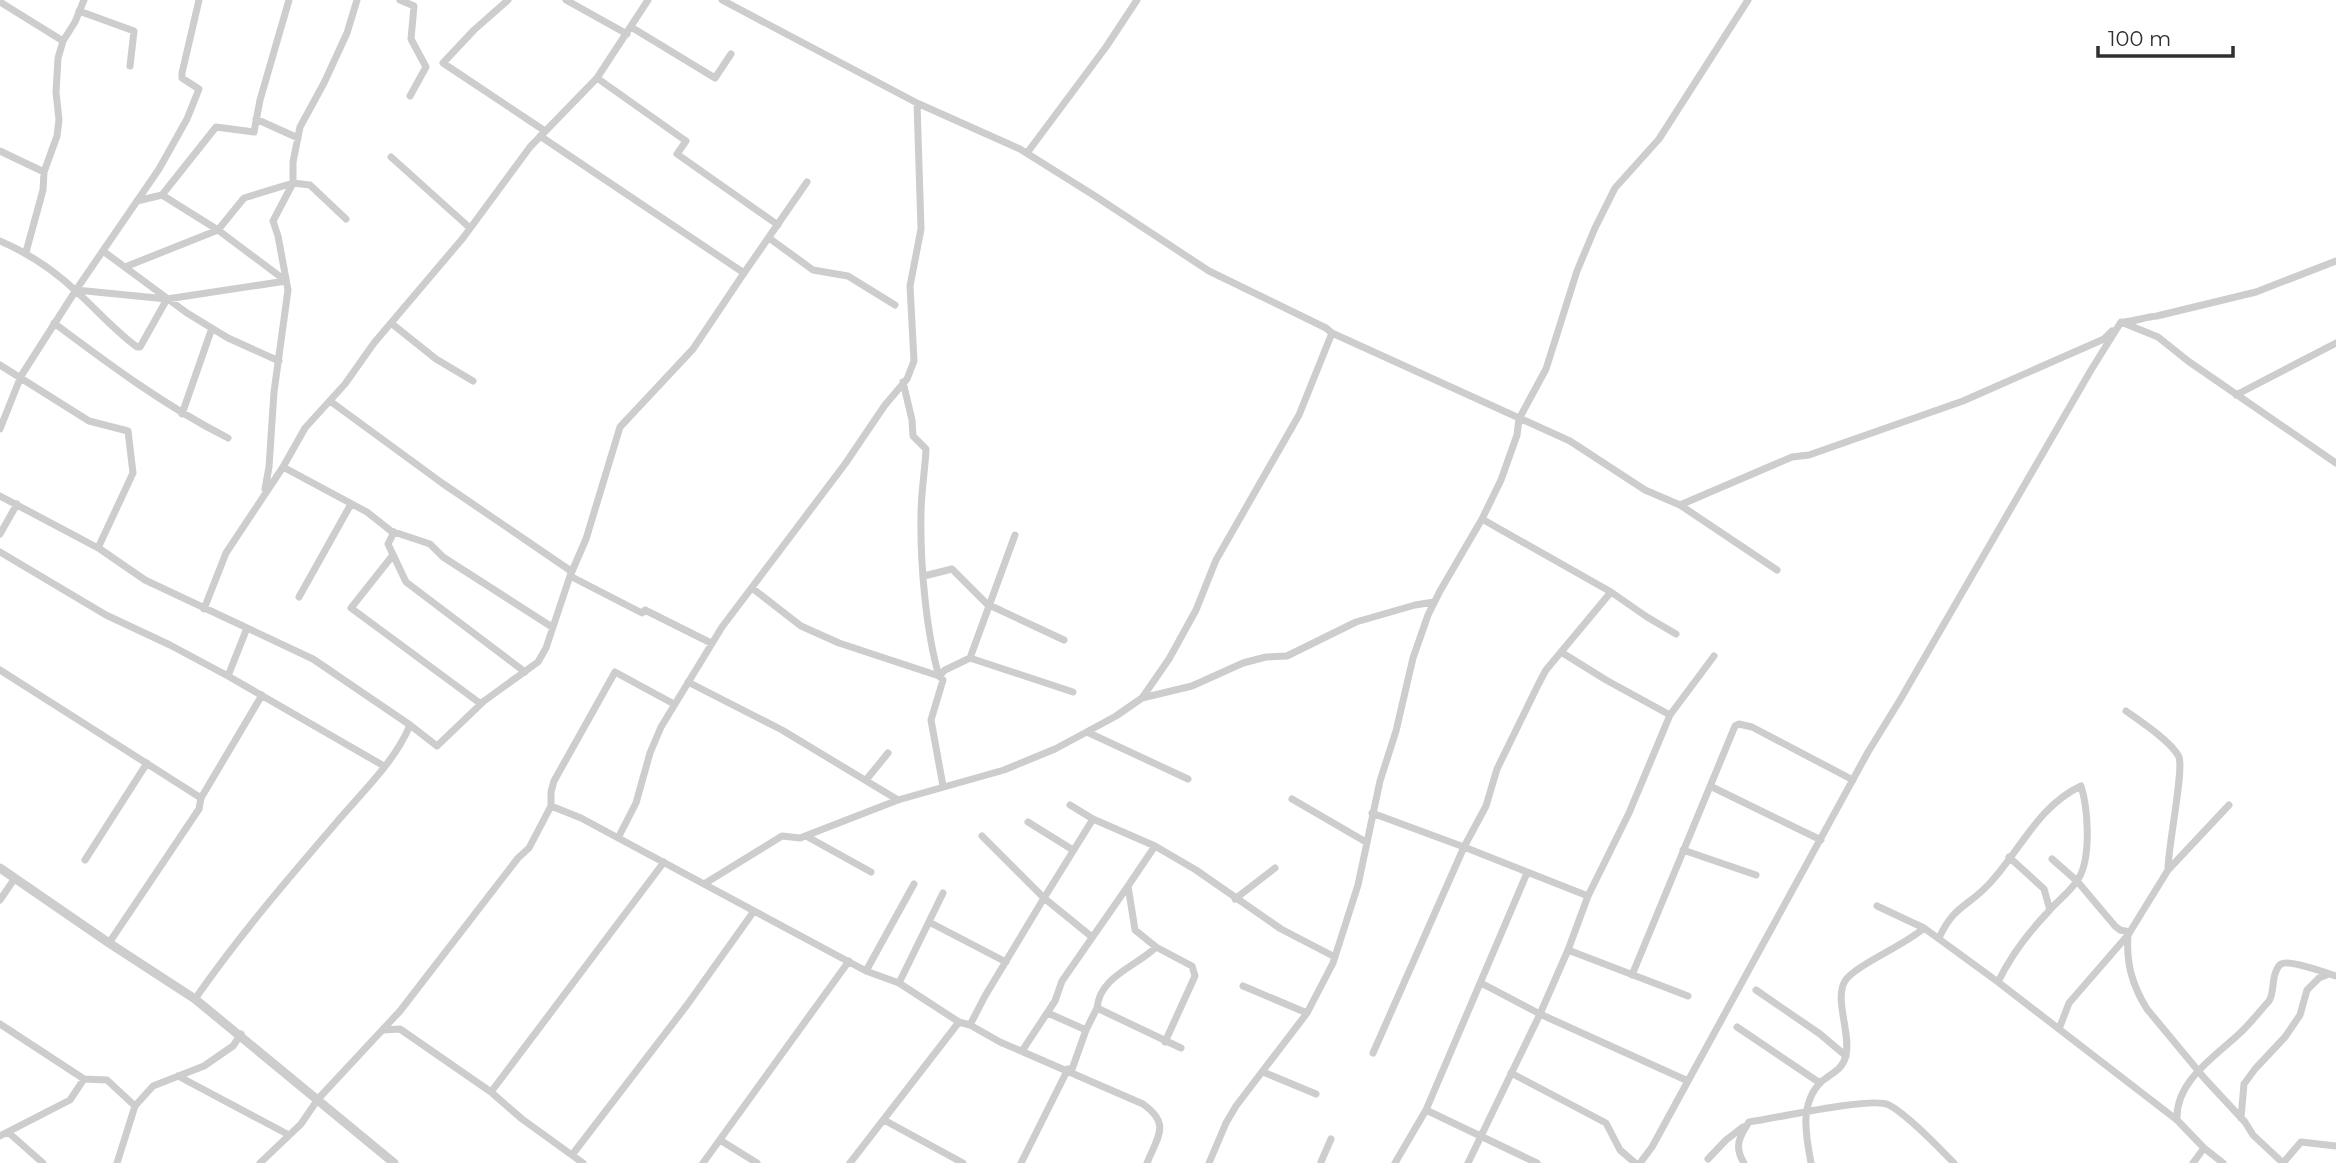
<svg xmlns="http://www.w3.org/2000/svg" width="2336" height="1163" font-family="Montserrat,sans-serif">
<rect width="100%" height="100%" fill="#fff"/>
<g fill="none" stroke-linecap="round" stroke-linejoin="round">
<path stroke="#cdcdcd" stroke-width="7" d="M400 0 414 6 411 39 426 67 410 96
M508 0 474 30 443 63 545 131
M566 0 627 34
M722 0 917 103 1020 149 1095 196 1209 271 1326 328 1332 333 1570 441 1645 490 1680 505 1777 570
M0 2 63 41
M79 11 134 31 130 66
M631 27 715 78 731 54
M597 78 686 141 677 154 778 225
M256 119 298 138
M0 151 44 172
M1027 153 1106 47 1137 0
M391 157 470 228
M162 195 218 230 286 281
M137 201 162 195 216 127 254 132 260 100 289 0
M769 238 813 270 848 276 895 305
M0 241C28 253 55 271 77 292 98 311 114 330 137 347H140L167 299
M103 251 187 313 228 338 279 361
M26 252 43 190 44 172 57 136 59 120 56 92 58 58 63 41 75 22 84 0
M125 267 218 230 244 198 293 183 310 185 346 219
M744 273 807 182
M76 290 167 299 286 281
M2124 322C2136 321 2145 317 2157 316L2256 292 2336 261
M54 323C110 365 165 406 228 438
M391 323 436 359 473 381
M0 365 89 421 128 431 133 473 98 548
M2236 395 2336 343
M330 401 442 483 571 571
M182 414 212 328
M0 429 21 376 76 290 159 169 187 119 199 89 182 78V73L199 0
M283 467 367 512 391 531 430 544 443 557 552 627
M265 489 269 467 274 392 288 290 278 236 273 221 293 183V162L300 127 324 83 347 33 357 0
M0 496 100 549 145 580 313 659 410 725 437 746 484 701 538 662 546 648 570 576 586 539 620 427 693 349 744 273 540 136
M1680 505 1792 457 1809 455 1963 401 2104 339 2112 331
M1482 519 1611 592 1647 617 1676 634
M394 532 388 544 406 582 525 672
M0 534 17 504
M0 552 106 615 170 645 228 676 384 766
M393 555 351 608 481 704
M570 576 642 613 645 610 711 643
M924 576 952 569 987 604 1064 640
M752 588 801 626 839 643 939 676C926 632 920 562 921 514 921 493 925 471 926 449L913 436 912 420 903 382
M299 597 351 504
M204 609 226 553 283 467 305 428 345 384 374 343 463 238 530 147 597 78 648 0
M1561 652 1606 680 1670 715
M970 658 1015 535
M0 670 201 798
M228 676 247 628
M688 682 782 730 898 800
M1142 698 1169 659 1196 610 1216 560 1299 415 1332 333
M674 704 615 672 554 781 551 792V806L581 818 866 971 899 983 959 1022 970 1025 1000 1042 1143 1104C1171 1124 1158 1136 1147 1163
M2126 711C2140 721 2172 742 2179 757 2184 770 2168 847 2168 869
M1087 732 1188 779
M866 780 888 753
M943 786 931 720 943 680 939 676 945 670 970 658 1073 692
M1710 786 1821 840
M1292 799 1366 842
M1070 805 1093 819 1155 846 1196 870 1281 929 1335 957
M1372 813 1464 847 1588 896 1568 950 1540 1014 1688 1081 1652 1147 1640 1163
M1028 822 1073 850
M806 836 871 872
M982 836 1044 898 1093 819
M618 838 636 803 650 753 661 727 722 627 845 464 885 405 907 379 914 361 910 286 921 229 917 103
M1155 846 1128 886 1135 930 1156 947
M1683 850 1756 875
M2009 857 2044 889 2050 910
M2052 859 2077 881 2115 926 2120 930 2130 932
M85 860 147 763
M704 884 782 836 800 838 898 800 1004 770 1055 749 1083 734 1116 716 1142 698 1192 686 1243 663 1266 657 1287 656 1356 622 1415 605 1434 602
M1588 896 1629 813 1670 715 1714 656
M1235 899 1275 868
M0 900 15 878
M1877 906 1924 928 1998 982 2177 1120 2204 1148 2223 1163
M929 922 1006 962
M2128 935C2126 963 2132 985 2147 1009L2205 1079 2245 1122 2253 1135 2283 1163
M1939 938C1954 905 1968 907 1989 884 2020 851 2038 806 2081 786 2088 808 2091 854 2080 876 2073 890 2058 900 2048 912 2027 934 2011 955 1998 982
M109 943 199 809 201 798 262 695
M1568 950 1688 996
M866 971 914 884
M1632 975 1735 726 1739 724 1752 727 1853 780
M899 983 943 893
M1243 986 1307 1013
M1756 990 1820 1034 1846 1056
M195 999C238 937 287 880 336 823 361 793 395 762 410 725
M1097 1008C1100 976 1136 967 1156 947L1192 966 1195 976 1165 1042
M1048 1013 1086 1030
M0 1024 84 1079 107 1080 135 1106
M970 1025 985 996 1044 898 1092 937
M1737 1027 1820 1083
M2059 1029 2069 1003 2128 935 2168 870 2229 805
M383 1030 400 1029 491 1092 522 1119 583 1163
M1022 1051 1055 1001 1062 981 1128 886
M1373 1053 1464 847 1486 806 1497 769 1539 683 1546 670 1611 592
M1071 1072 1086 1030 1097 1008 1181 1048
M1263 1072 1316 1094
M1511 1073 1606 1123 1620 1150 1635 1163
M178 1076 289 1135
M1688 1081 1868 752 1900 700 2091 370 2121 322 2158 337 2188 361 2336 463
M491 1092 664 862
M1426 1110 1527 873
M2241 1118 2244 1084 2255 1069 2285 1037 2300 1015 2307 990 2319 978 2329 974
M884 1120 963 1163
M2177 1120C2175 1082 2214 1057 2239 1034 2250 1024 2259 1012 2269 1001 2274 993 2272 983 2275 974 2276 971 2278 966 2281 964 2289 959 2326 973 2336 976
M9 1133 43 1163
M0 1136 70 1100 84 1079
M720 1140 757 1163
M572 1155 687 1005 754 911
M1708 1159 1726 1140 1743 1127
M1321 1162 1331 1139
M117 1163 135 1106 153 1086 204 1066 233 1046 241 1034
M260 1163 301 1124 318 1099 400 1011 518 858 529 848 551 806
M703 1163 849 961
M850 1163 959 1022
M1021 1163 1068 1069
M1209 1163 1226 1123 1236 1106 1307 1013 1333 963 1358 885 1380 781 1396 731 1413 658 1428 615 1440 591 1482 519 1501 480 1517 435 1519 419 1546 369 1577 271 1595 228 1615 188 1659 139 1748 0
M1395 1163 1426 1110 1537 1163
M1468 1163 1540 1014 1481 983
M1744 1163C1734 1147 1739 1137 1749 1122 1773 1119 1872 1096 1889 1105 1908 1115 1938 1147 1954 1163
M1811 1163C1806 1136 1799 1104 1821 1082 1831 1073 1843 1070 1846 1055 1851 1034 1834 999 1845 981 1854 966 1907 944 1924 928
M2193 1163 2204 1148
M2283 1163 2301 1142 2336 1146"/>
<path stroke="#cdcdcd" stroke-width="9" d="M0 868 109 943 195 999 394 1163"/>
</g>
<path d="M2098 46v10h135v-10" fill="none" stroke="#303030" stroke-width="3.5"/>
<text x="2108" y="46" font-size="21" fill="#303030" stroke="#ffffff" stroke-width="5" paint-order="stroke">100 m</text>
</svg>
